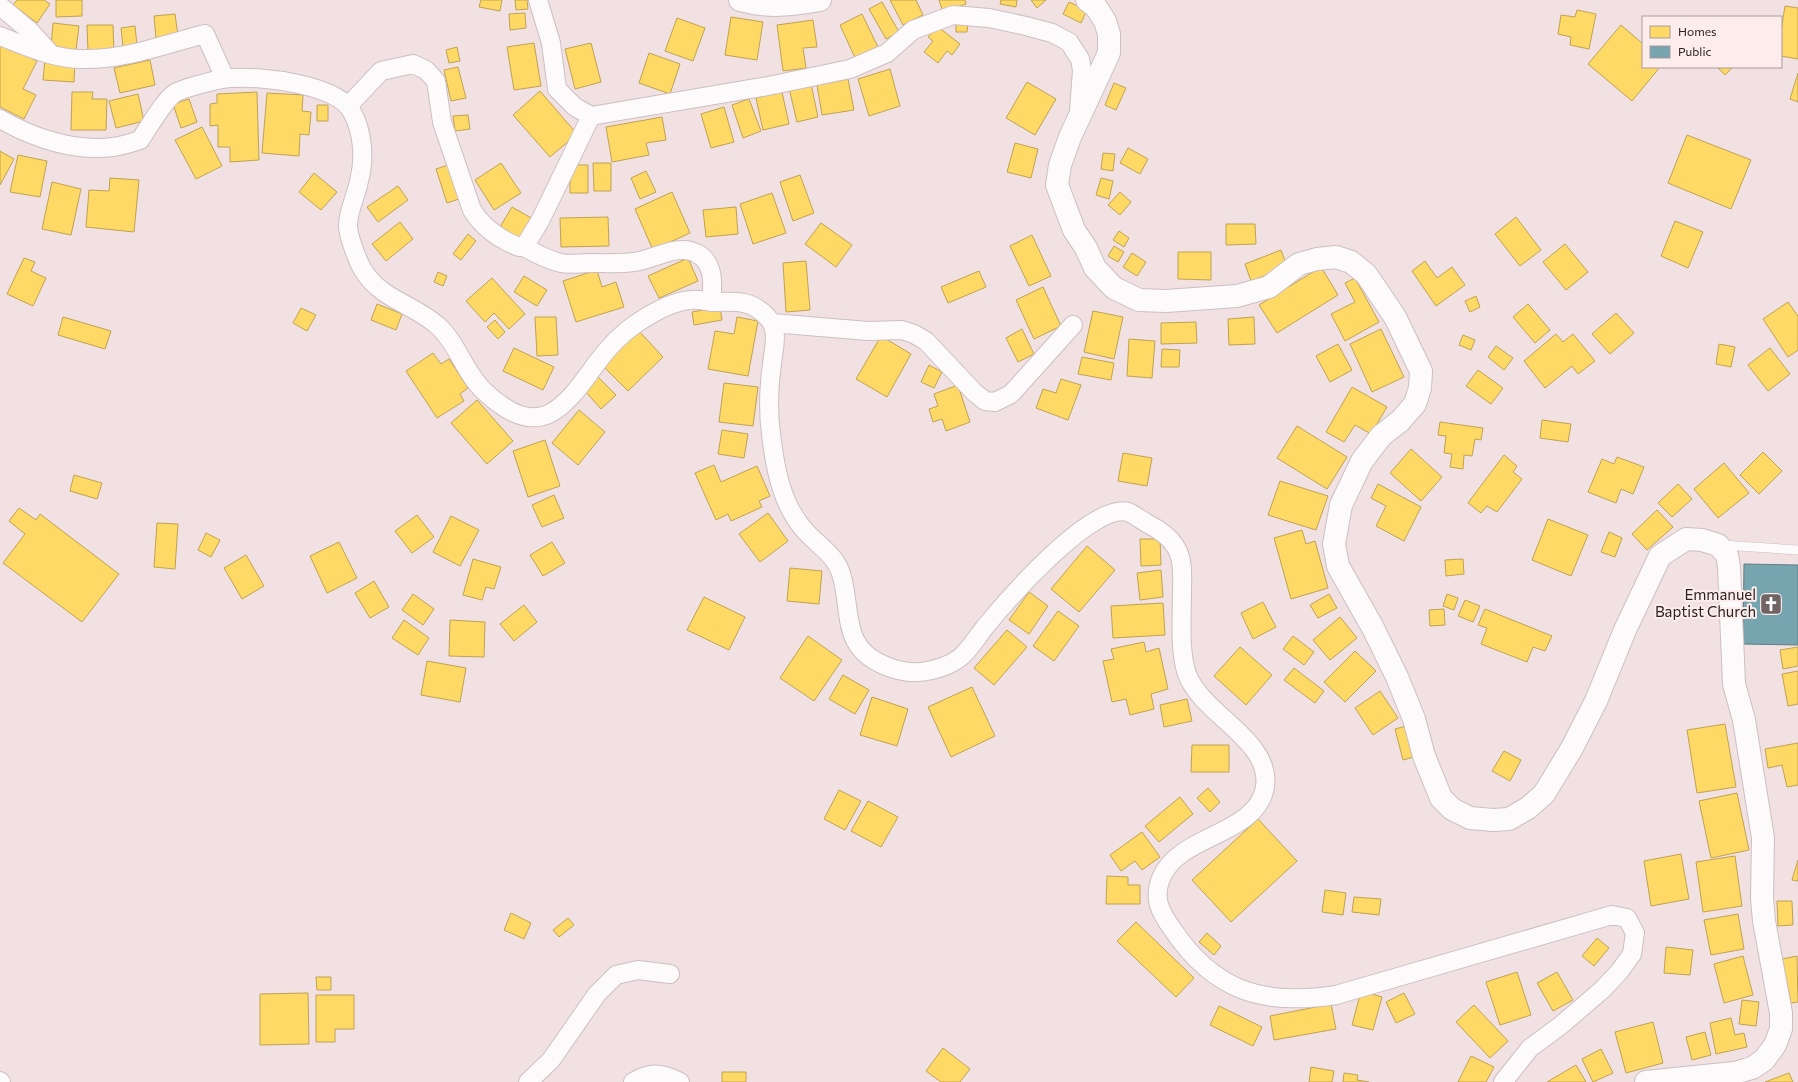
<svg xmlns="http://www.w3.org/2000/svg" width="1798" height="1082" font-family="Commissioner,sans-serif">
<rect width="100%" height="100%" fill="#f1e1e3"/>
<path fill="#ffd966" stroke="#bfa251" d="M17 0H44L50 4 37 23 13 5Z
M56 0H82V16L56 17Z
M481 0H502L500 11 479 7Z
M515 0H527L528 9 516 10Z
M890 0H916L923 15 903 25Z
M939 0H965L966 4 943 12Z
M1001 0H1017L1016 7 1000 4Z
M1031 0H1046L1037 8Z
M882 2 899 32 886 39 869 9Z
M1069 2 1087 10 1081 23 1063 14Z
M1785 6 1798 8V59L1781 56V31Z
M1577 10 1596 14 1589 49 1570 45 1571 37 1558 34 1561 15 1575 17Z
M525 13 526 28 510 30 509 14Z
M175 14 178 36 156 39 154 16Z
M862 14 879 49 856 60 840 25Z
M731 17 763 22 757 60 725 55Z
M677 18 705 28 693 61 665 51Z
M813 20 817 47 803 48 806 68 783 71 777 25Z
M956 21 968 22 967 32H956Z
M53 23 79 26 76 50 51 47Z
M87 25H113L114 52H88Z
M1621 25 1643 44V67H1660L1632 101 1588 64Z
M135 26 137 45 123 47 121 28Z
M937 26 960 44 952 55 947 51 938 63 924 52 933 41 928 37Z
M0 42 37 61 23 89 36 95 24 119 0 107Z
M534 43 541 86 514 90 507 47Z
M591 43 601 82 575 89 565 49Z
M457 47 460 61 449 63 446 50Z
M649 53 680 64 670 94 639 83Z
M45 59 75 61 74 82 43 80Z
M150 60 155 85 120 93 114 68Z
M458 67 466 98 451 101 444 70Z
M1717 67H1733L1725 75Z
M890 69 900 106 869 116 858 79Z
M1798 73V102L1790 99Z
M848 79 854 110 822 115 817 85Z
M1027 82 1056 99 1035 135 1006 118Z
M1114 83 1126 88 1116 110 1105 105Z
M811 84 818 117 797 122 789 88Z
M540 91 577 134 550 157 513 115Z
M72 92H93L92 99H107L106 130H71Z
M257 92 259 160 230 162V147H218V125L210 126V104L217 103V94Z
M782 92 789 124 763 130 756 98Z
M267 93 303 95 302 111 311 112 309 135 300 134 299 156 262 153Z
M138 94 144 121 116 128 109 101Z
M189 99 197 122 181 128 173 104Z
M749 99 761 131 743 138 732 105Z
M317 105H328V121H317Z
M724 107 734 142 711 148 701 114Z
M468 115 470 129 455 131 453 116Z
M662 117 666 140 646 143 649 155 612 162 606 127Z
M202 127 222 166 196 179 175 140Z
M1687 135 1751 160 1731 209 1668 183Z
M1015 143 1038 149 1031 178 1007 172Z
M1128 148 1148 159 1140 174 1120 163Z
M0 151 14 159 0 185Z
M1103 153 1115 154 1113 171 1101 169Z
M18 155 47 161 40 197 10 192Z
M501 163 521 193 494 210 475 180Z
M593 163H611V191H594Z
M448 165 459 199 447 203 436 169Z
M570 165H588V193H570Z
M646 171 656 192 640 199 631 178Z
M314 173 337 192 321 210 299 192Z
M800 175 814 213 793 221 780 182Z
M110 178 139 180 134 232 86 227 89 190 109 191Z
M1101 178 1113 181 1109 199 1096 195Z
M52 182 81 189 71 235 42 229Z
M398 186 408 200 378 222 367 207Z
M672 192 690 233 653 250 635 209Z
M1120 192 1131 202 1120 215 1108 205Z
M772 193 786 233 753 244 740 204Z
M512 207 533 219 521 239 500 227Z
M736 207 738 234 706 237 703 210Z
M608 217 609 246 561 247 560 218Z
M1516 217 1541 250 1520 266 1495 234Z
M1675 221 1703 232 1688 268 1661 256Z
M400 222 413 239 386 261 372 244Z
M821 223 852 245 836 267 805 244Z
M1226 224H1255L1256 244 1226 245Z
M1119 231 1129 238 1124 247 1113 240Z
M468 234 476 241 461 260 453 254Z
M1032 235 1051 276 1029 286 1010 246Z
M1565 244 1588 272 1566 290 1543 262Z
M1114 246 1124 252 1118 262 1108 256Z
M1281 250 1287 267 1251 281 1245 264Z
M1178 252H1211V280L1178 279Z
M1132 253 1146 262 1137 276 1123 267Z
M24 258 35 262 31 271 46 278 33 306 7 294Z
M688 258 698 281 659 298 648 276Z
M806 261 810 310 786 312 783 263Z
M1425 261 1437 278 1452 267 1465 285 1436 306 1412 271Z
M1321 267 1338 295 1277 333 1259 305Z
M597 270 602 287 616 282 624 307 576 322 563 281Z
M979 271 986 287 948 303 941 287Z
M438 272 447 276 443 286 434 282Z
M524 276 547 290 537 306 514 292Z
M492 278 525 314 509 329 494 313 485 322 466 301Z
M1355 278 1379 322 1345 341 1331 314 1355 302 1345 283Z
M1043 287 1061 326 1034 339 1016 300Z
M1476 296 1480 307 1470 312 1465 301Z
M1788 302 1798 316V350L1788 357 1763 319Z
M377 304 402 314 396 330 371 320Z
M1528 304 1550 330 1535 343 1513 317Z
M720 307 722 320 694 325 692 312Z
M301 308 316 315 307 331 293 323Z
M1093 311 1123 317 1114 359 1084 352Z
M1616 313 1634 333 1610 354 1592 334Z
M63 317 111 331 105 349 58 335Z
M535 317H556L558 355 537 356Z
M737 317 758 321 748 376 708 369 715 331 734 334Z
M1254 317 1255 344 1229 345 1228 319Z
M495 320 505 332 498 339 487 327Z
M1196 322 1197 343 1161 344V323Z
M1022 329 1034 354 1018 362 1006 338Z
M1381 329 1404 377 1372 392 1350 344Z
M638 330 663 357 628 391 603 366Z
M1556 334 1563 342 1573 334 1595 361 1578 374 1572 366 1545 388 1524 361Z
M1463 335 1475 340 1471 350 1459 345Z
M881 336 911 354 887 397 856 379Z
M1129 339 1155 341 1152 378 1127 376Z
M1338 344 1352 370 1330 382 1316 356Z
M1719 344 1735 347 1731 367 1716 364Z
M1496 346 1513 358 1504 370 1488 357Z
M514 348 554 367 543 390 503 371Z
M1770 348 1790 374 1768 391 1748 365Z
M1162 349 1180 350 1179 367H1161Z
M433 353 441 364 449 359 468 388 460 394 464 401 437 418 406 371Z
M1082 357 1114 363 1111 380 1078 374Z
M929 365 942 372 934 388 921 382Z
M1478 370 1503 388 1491 404 1466 386Z
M598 377 616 395 601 409 585 391Z
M1061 379 1081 385 1068 420 1036 408 1043 389 1056 393Z
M724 383 758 387 753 426 719 422Z
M958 385 970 422 946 431 942 419 933 422 929 409 938 406 934 394Z
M1352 387 1387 407 1371 434 1355 425 1344 442 1326 432Z
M477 400 513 441 487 464 451 423Z
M579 410 605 432 578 465 552 443Z
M1542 420 1571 424 1568 442 1540 438Z
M1440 422 1483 428 1481 440 1475 439 1472 456 1464 455 1463 469 1450 467 1452 454 1444 453 1446 436 1438 435Z
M1297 426 1347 457 1327 489 1277 458Z
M722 430 748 434 744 458 718 454Z
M545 440 560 486 528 497 513 451Z
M1411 449 1442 477 1421 501 1390 473Z
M1763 452 1782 471 1759 494 1740 475Z
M1123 453 1152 458 1147 486 1118 481Z
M1504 455 1517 466 1513 472 1522 479 1497 512 1487 506 1481 513 1468 503Z
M1617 457 1644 467 1633 494 1621 489 1616 503 1588 492 1602 459 1614 464Z
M1724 463 1749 493 1718 518 1694 489Z
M714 465 721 482 757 466 770 496 759 501 762 507 731 521 728 514 716 520 695 473Z
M74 475 102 483 97 499 70 491Z
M1280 481 1328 496 1316 530 1268 515Z
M1378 484 1421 507 1404 541 1376 526 1386 506 1371 498Z
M1678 484 1692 499 1672 517 1658 503Z
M554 495 564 518 542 527 532 505Z
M19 508 36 520 40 514 119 574 82 622 3 563 25 534 9 521Z
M1657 510 1673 527 1647 550 1632 534Z
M768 513 788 541 760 562 739 534Z
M417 515 434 537 412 553 395 531Z
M451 516 479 530 460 566 433 552Z
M1548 519 1588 535 1571 576 1532 560Z
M157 523 178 524 175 569 154 567Z
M1302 530 1306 544 1315 541 1328 588 1291 599 1274 538Z
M1609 532 1622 538 1615 557 1601 552Z
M206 533 220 540 211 557 198 550Z
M1140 539H1160L1161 565 1141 566Z
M339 542 357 578 327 593 310 556Z
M552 542 565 563 543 576 530 555Z
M1087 546 1115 570 1079 612 1051 589Z
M246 555 264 586 242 599 224 568Z
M473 559 501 567 494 589 486 587 482 600 463 595Z
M1463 559 1464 574 1446 576 1445 560Z
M790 568 822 571 819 604 787 601Z
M1161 570 1163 597 1140 600 1137 573Z
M374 581 389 607 370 618 355 593Z
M1029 592 1048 606 1029 634 1009 620Z
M413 594 434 609 423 625 402 610Z
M1329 594 1337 608 1318 618 1310 605Z
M1447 594 1458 598 1454 610 1443 606Z
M704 597 745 617 729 650 687 630Z
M1465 600 1480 606 1473 622 1458 616Z
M1263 602 1276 627 1253 639 1241 613Z
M1163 603 1165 635 1113 638 1111 606Z
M524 605 537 622 514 641 500 624Z
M1444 609 1445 625 1430 626 1429 610Z
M1485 609 1552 636 1545 651 1533 647 1527 662 1481 644 1487 628 1478 625Z
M1058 611 1079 626 1054 661 1033 646Z
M1340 617 1357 638 1330 660 1313 640Z
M404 620 429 638 418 655 392 638Z
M450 620 485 622 484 657 449 656Z
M1007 630 1027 647 994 685 974 668Z
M808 636 842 660 814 701 780 678Z
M1293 636 1314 652 1304 665 1283 649Z
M1144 642 1146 652 1159 648 1168 689 1151 694 1154 709 1130 715 1126 699 1112 702 1103 661 1114 659 1111 649Z
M1240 647 1272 675 1246 705 1214 676Z
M1798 647V666L1783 669 1780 650Z
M1355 651 1376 671 1345 702 1324 682Z
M427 661 466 668 460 702 421 695Z
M1294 668 1324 691 1315 703 1284 680Z
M1798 671V704L1788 706 1782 674Z
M843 675 869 690 855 714 829 699Z
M972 687 995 736 951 757 928 707Z
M1380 691 1398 718 1373 735 1355 708Z
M872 697 908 709 897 746 860 735Z
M1187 699 1192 721 1164 727 1160 705Z
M1725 724 1736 787 1697 793 1687 730Z
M1410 725 1417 756 1403 760 1395 729Z
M1798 743V785L1787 787 1782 765 1768 768 1765 749Z
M1192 745H1229V772H1191Z
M1504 751 1521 760 1510 781 1492 771Z
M1208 788 1220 802 1210 812 1197 798Z
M839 790 861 801 845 830 824 819Z
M1737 793 1749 850 1711 858 1699 801Z
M1180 797 1193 814 1159 842 1145 826Z
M868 801 898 817 881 847 851 831Z
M1258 819 1297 861 1231 922 1192 880Z
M1142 832 1160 857 1142 870 1135 861 1121 871 1110 855Z
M1681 854 1689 899 1651 906 1644 861Z
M1735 856 1742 906 1703 912 1696 862Z
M1798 860V881L1792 880Z
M1107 876 1128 877V885H1140V904H1106Z
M1325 890 1346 893 1343 915 1322 912Z
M1354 897 1381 899 1379 915 1352 912Z
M1777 901H1792L1793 925 1778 926Z
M511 913 531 923 524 939 504 930Z
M1738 914 1744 949 1711 955 1704 920Z
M568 918 574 925 559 937 553 930Z
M1136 922 1194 978 1176 997 1117 941Z
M1207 933 1221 946 1214 955 1199 942Z
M1597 938 1609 948 1594 966 1582 956Z
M1666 947 1693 950 1690 975 1664 973Z
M1743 956 1753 995 1724 1003 1714 964Z
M1797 956 1798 1002 1791 1003 1782 959Z
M1517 972 1531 1015 1500 1025 1486 982Z
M1557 972 1573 1000 1553 1011 1537 983Z
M316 977H331V990H317Z
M1361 991 1382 997 1373 1030 1352 1025Z
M308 993 309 1044 260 1045V994Z
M1404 993 1415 1014 1396 1023 1386 1002Z
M316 995H354V1029H335V1042H316Z
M1742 1000 1759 1002 1756 1026 1739 1024Z
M1331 1004 1336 1029 1274 1040 1270 1016Z
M1474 1005 1508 1041 1490 1058 1456 1022Z
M1219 1006 1262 1027 1253 1046 1210 1025Z
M1731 1018 1735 1035 1744 1033 1747 1047 1716 1054 1710 1023Z
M1653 1022 1663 1063 1626 1073 1615 1032Z
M1705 1032 1711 1055 1692 1060 1686 1037Z
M943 1048 970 1069 960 1082H941L926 1071Z
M1601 1049 1613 1073 1593 1082 1582 1059Z
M1471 1056 1494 1067 1486 1082H1458Z
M1576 1065 1586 1082H1547Z
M1311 1067 1334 1071 1332 1082H1309Z
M722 1072H746V1082H722Z
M1344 1073 1358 1075 1357 1080 1369 1082H1343Z
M1789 1073 1793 1082H1765Z"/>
<path fill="#76a5af" stroke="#607d84" d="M1744 564 1798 565V645L1743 644Z"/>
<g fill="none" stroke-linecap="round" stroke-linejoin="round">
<g stroke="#ccbfc1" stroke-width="10">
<path id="lane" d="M1722 545 1798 550"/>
</g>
<g stroke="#ccbfc1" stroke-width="20">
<path id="street" d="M538 0 551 43 557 89 575 107 591 116 768 86 850 69 887 53 913 30 953 15 989 18 1026 26 1052 33 1069 42 1080 59 1082 70 1079 111
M0 6 30 31 50 53
M0 36C25 46 54 59 82 59 124 60 166 44 205 34L225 78
M349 105 381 71 413 64 426 70 436 81 442 122 472 210C483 228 499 239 519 247L526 244 540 221 591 116
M0 119C33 138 75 152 113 147 122 146 131 143 140 140 148 129 164 100 175 93 183 88 222 78 232 78 261 76 337 84 352 112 363 132 365 159 359 181 356 197 348 210 348 226 348 236 358 262 363 270 381 300 414 304 438 326 458 344 465 374 485 392 538 441 562 412 596 364 607 349 622 333 637 323 652 313 674 301 691 300 699 299 707 302 715 302 735 301 753 300 768 318 771 321 773 325 774 329 777 340 773 352 772 364 769 386 768 412 771 434 775 469 782 506 806 532 820 547 837 556 842 577 852 614 841 648 886 666 900 672 916 674 932 670 942 668 956 662 963 655 971 647 978 636 985 627 1007 600 1092 502 1128 512 1135 515 1141 520 1148 524 1158 529 1169 536 1175 546 1184 559 1182 577 1182 592 1182 616 1179 651 1187 674 1202 715 1272 740 1265 787 1257 835 1181 834 1162 876 1152 898 1160 912 1173 930 1215 992 1264 1006 1336 995L1612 915 1627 918 1635 933 1632 954 1619 972 1602 990 1560 1026 1530 1048 1503 1082
M522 246C535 253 547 260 561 263 570 265 580 263 589 263 604 263 620 264 634 262 653 260 678 243 696 253 715 262 713 285 711 302
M772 323 868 331 902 330 914 334 926 341 974 392 985 401 995 402 1011 394 1073 325
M0 1081 1 1082
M528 1082 551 1060 597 994 616 975 638 970 670 974
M633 1082C651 1071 662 1073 680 1082"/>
</g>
<g stroke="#ccbfc1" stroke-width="24">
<path id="secondary" d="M740 0C768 8 792 5 820 0
M1087 0 1096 7 1105 21 1109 34V53L1070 137 1060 165 1057 185 1074 230 1086 248 1095 268 1114 288 1139 300 1166 301 1237 296 1269 287 1299 264 1317 259 1336 257 1351 262 1366 274 1395 317 1421 371 1420 388 1415 404 1400 421 1381 436 1362 461 1341 505 1334 544 1338 566 1373 628 1397 677 1414 719 1424 756 1441 798 1452 809 1470 818 1493 820 1509 819 1528 808 1544 794 1572 748 1596 701 1625 630 1660 556 1686 539 1702 540 1718 545 1727 555 1729 567 1734 684 1744 720 1763 838 1762 898 1764 921 1781 1013V1029L1775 1045 1764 1060 1752 1068 1734 1073 1646 1082"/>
</g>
<use href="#lane" stroke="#fdfafb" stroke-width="9"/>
<use href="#street" stroke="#fdfafb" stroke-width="18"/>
<use href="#secondary" stroke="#fdfafb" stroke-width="22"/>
</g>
<defs>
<g id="church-square" transform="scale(1.15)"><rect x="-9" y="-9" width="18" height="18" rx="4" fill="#706465" stroke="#fdecec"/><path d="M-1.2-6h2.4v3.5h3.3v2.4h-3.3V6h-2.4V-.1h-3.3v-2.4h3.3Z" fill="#fff"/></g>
</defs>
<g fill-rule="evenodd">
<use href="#church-square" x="1771" y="604"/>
</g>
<g text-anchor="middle" stroke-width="4" stroke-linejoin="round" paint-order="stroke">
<g font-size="15" fill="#2b2121" stroke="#fdecec" text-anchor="end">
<text x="1756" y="600">Emmanuel<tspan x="1756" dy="17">Baptist Church</tspan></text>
</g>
</g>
<rect x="1642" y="16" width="140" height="52" fill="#fdecec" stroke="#a99b9b"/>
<rect x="1650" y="26" width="20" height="12" fill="#ffd966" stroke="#a99b9b"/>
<text x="1678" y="36" font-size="12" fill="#2b2121">Homes</text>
<rect x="1650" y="46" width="20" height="12" fill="#76a5af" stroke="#a99b9b"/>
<text x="1678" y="56" font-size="12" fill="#2b2121">Public</text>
</svg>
